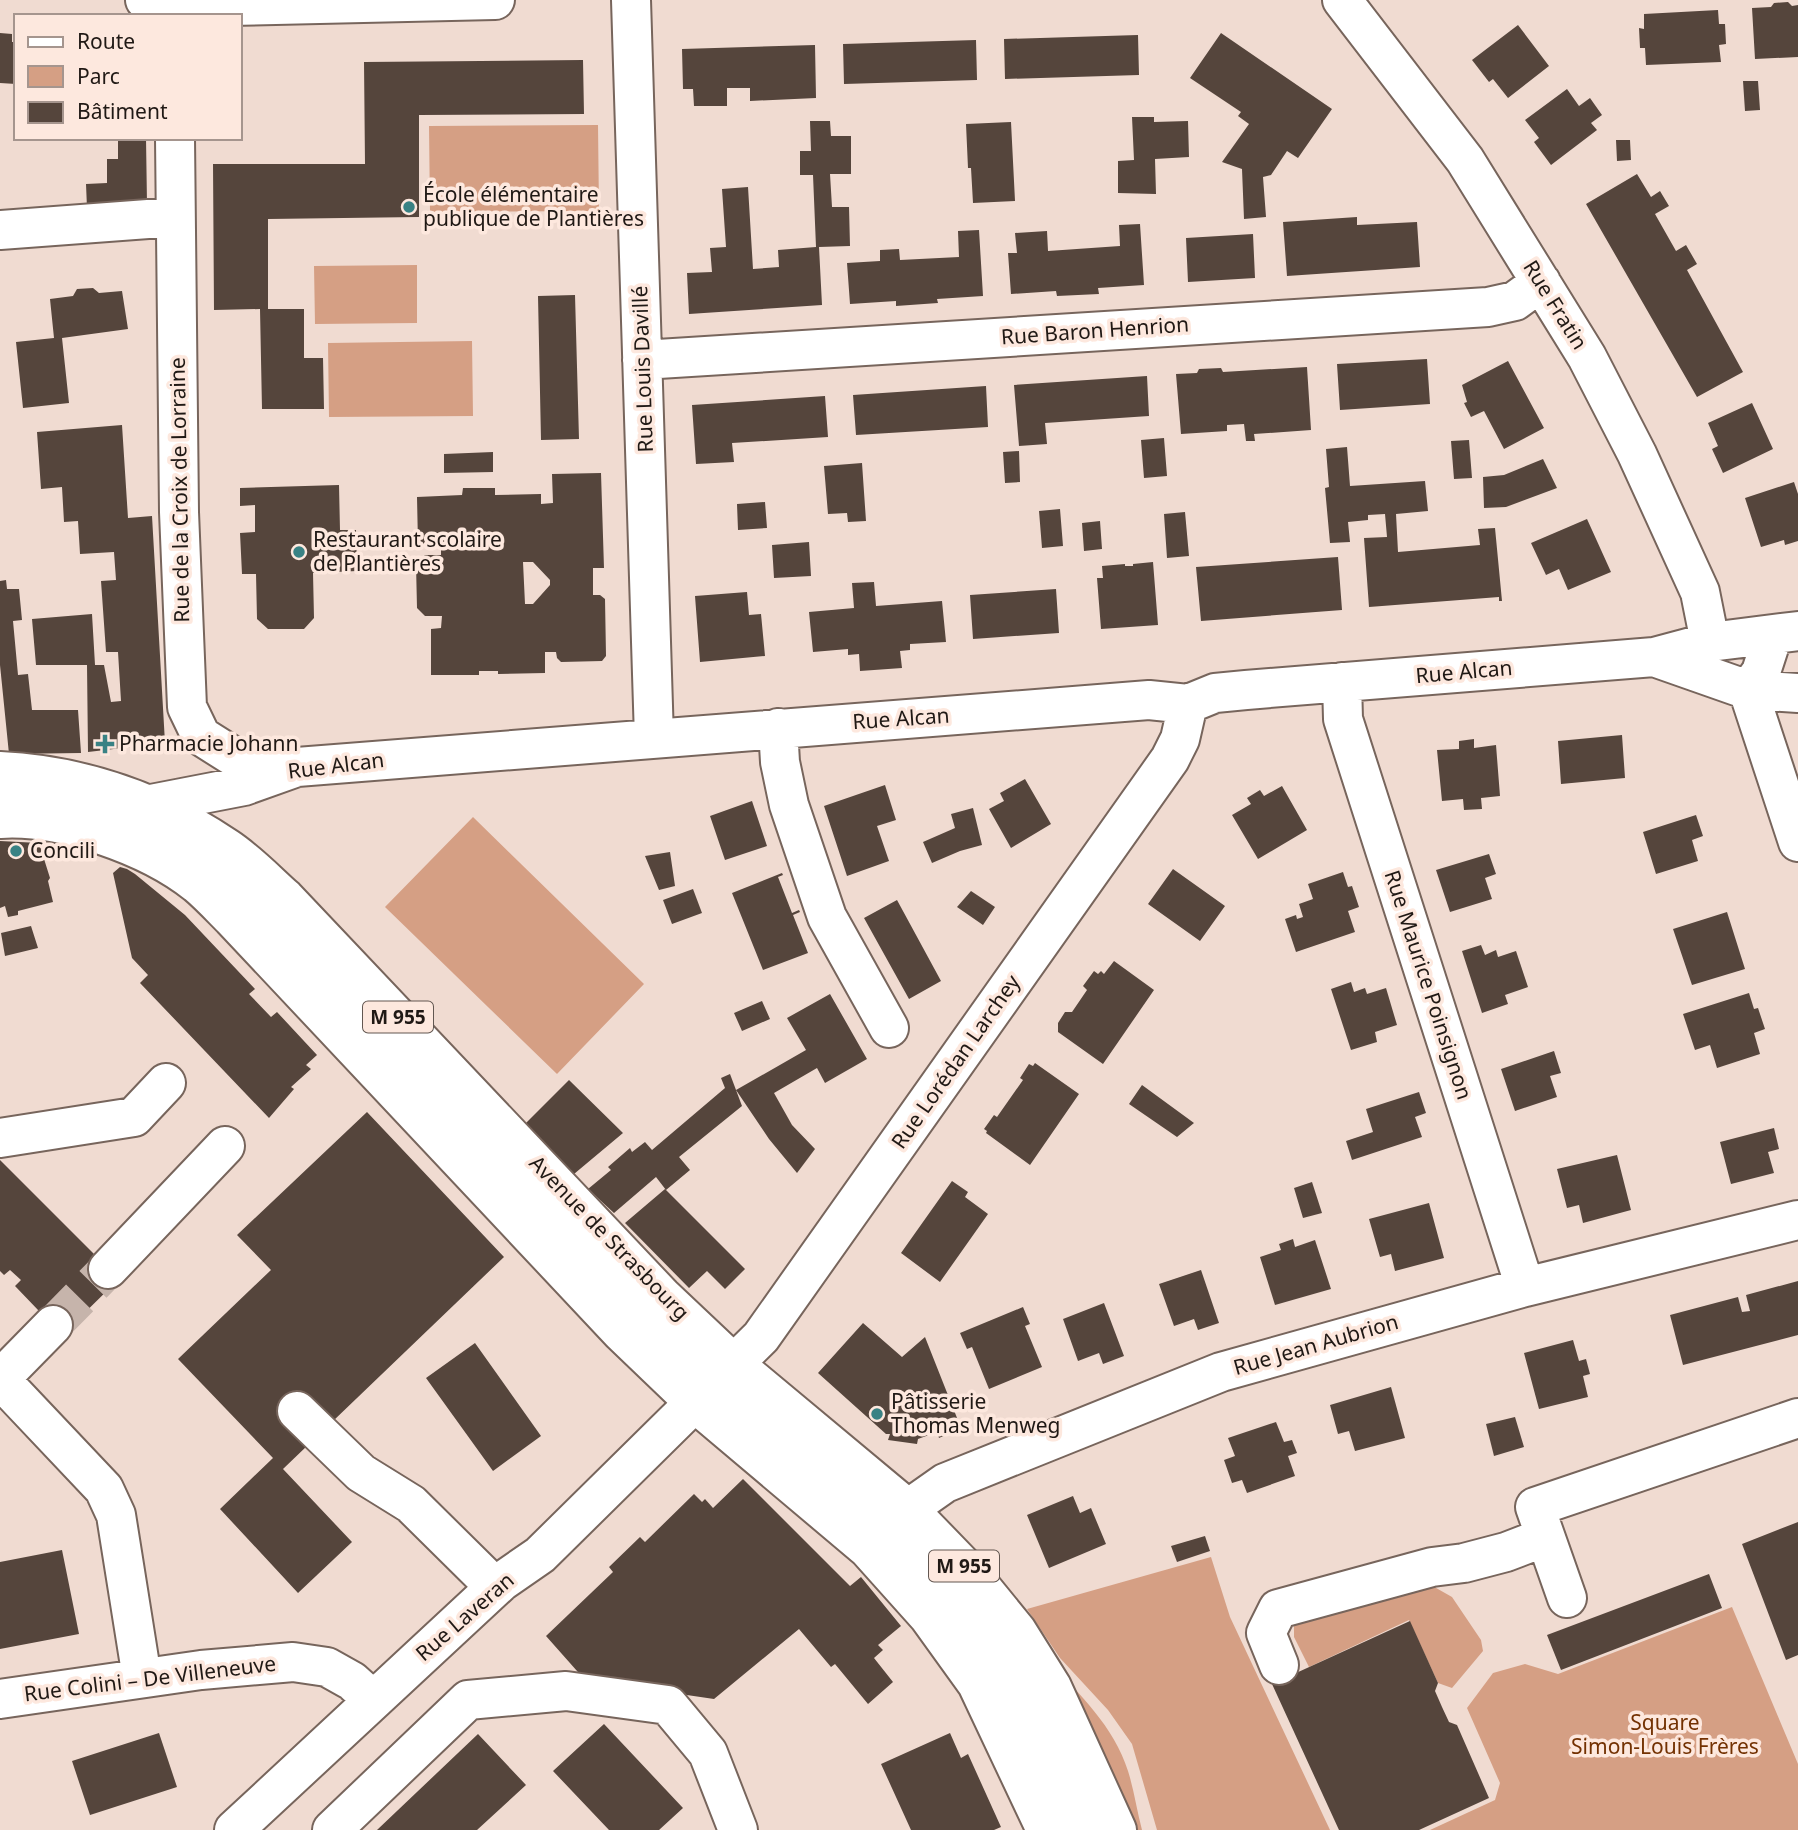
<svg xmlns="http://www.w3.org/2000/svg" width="1798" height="1830" font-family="'Noto Sans',sans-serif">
<rect width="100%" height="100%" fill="#f0dbd1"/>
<path fill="#d59f84" d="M598 125 599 211 430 212 429 126Z
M417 265V323L315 324 314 266Z
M472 341 473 416 329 417 328 343Z
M473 817 644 984 557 1074 385 907Z
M1211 1557 1230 1617 1330 1830H1157L1132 1744 1108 1710 1060 1658 1027 1609Z
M1422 1580 1452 1597 1481 1640 1483 1651 1452 1688 1438 1683 1409 1620 1309 1667 1294 1637V1623Z
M1732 1607 1798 1764V1830H1430L1495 1800 1500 1783 1467 1708 1493 1673 1525 1664 1558 1674Z
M1048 1660C1079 1694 1114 1726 1128 1771 1134 1790 1137 1811 1142 1830H1129Z"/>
<path fill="#55453c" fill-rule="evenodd" d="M1788 2 1792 6 1798 5V57L1755 59 1752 8 1771 7 1774 3Z
M1718 10 1719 24H1725L1726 44 1719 45 1721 62 1646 65 1645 48H1640L1639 28 1644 29V14Z
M1518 25 1549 66 1508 98 1493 79 1489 82 1472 60Z
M0 33 12 34V42H16V84L0 83Z
M1221 33 1332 109 1298 158 1287 151 1271 175 1263 177 1266 217 1244 219 1242 169 1222 162 1249 124 1238 116 1241 112 1190 78Z
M1138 35 1139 75 1005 79 1004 39Z
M976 40 977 80 844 84 843 44Z
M815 45 816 98 750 101V88H727V106H694L693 89H683L682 49Z
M583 60 584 114 419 115V217L268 219V309H304V358H323L324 409H262L260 309 214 310 213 164H365L364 62Z
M1743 81H1758L1760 110 1745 111Z
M1567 89 1579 106 1590 98 1602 115 1591 123 1597 130 1551 165 1534 142 1539 138 1525 120Z
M1132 117H1154V122L1188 121 1189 157 1155 159 1156 194 1118 193V161L1134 160Z
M810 121H830L831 136H851V174H830L832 207H849L850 246 819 247 822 305 689 314 687 273 712 272 710 248 726 247 722 189 748 187 753 269 779 267 778 250 816 247 813 175H800V151H811Z
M1011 122 1015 201 973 203 971 168H968L966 124Z
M118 138H146L147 204 87 208 86 184 107 183V159H118Z
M1616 140H1630L1631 160 1617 161Z
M1637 174 1651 197 1660 191 1669 206 1655 214 1676 251 1686 245 1697 264 1687 270 1743 372 1697 397 1586 204Z
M1357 217V225L1417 222 1420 267 1287 276 1283 222Z
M1140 224 1144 285 1098 288 1099 294 1057 296 1056 291 1011 294 1008 253H1017L1015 233 1047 231 1048 251 1120 246 1119 225Z
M979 230 983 296 937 299 938 303 896 306V301L850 304 847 263 880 261V250L899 249 900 260 959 257 958 231Z
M1253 234 1255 278 1188 282 1186 238Z
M93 288 99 293 122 291 128 329 62 338 69 403 23 408 16 342 54 338 50 299 73 296 77 289Z
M575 295 579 439 541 440 538 296Z
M1427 359 1430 404 1340 410 1337 364Z
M1508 361 1544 428 1504 449 1484 411 1471 417 1464 403 1467 402 1462 385Z
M1307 367 1311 430 1254 434 1255 441H1246L1244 424 1227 425V431L1181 434 1176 374 1197 373 1199 369 1221 368 1223 372Z
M1147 376 1149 416 1045 423 1047 444 1019 446 1014 385Z
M986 386 988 427 856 435 853 395Z
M825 396 828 437 732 443 734 462 696 464 692 405Z
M1752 403 1773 449 1723 473 1712 449 1718 446 1708 423Z
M122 425 128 518 152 516 165 743 88 752 87 665H36L32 619 92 614 95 665H104L111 702 121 701 118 652H106L101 581 116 580 114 552 80 554 78 521 64 522 62 487 41 489 37 432Z
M1164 438 1167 476 1144 478 1141 440Z
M1469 440 1472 478 1454 479 1451 441Z
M1347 447 1350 486 1425 481 1428 511 1396 514 1398 552 1480 545 1478 529 1495 528 1502 601H1499V597L1369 607 1364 538 1387 537 1385 514 1368 515V520L1348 522 1350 542 1330 543 1325 488 1329 487 1326 449Z
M1019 451 1020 482 1005 483 1003 452Z
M493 452V472L444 473V454Z
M1543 459 1557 488 1506 507 1484 508 1483 477 1504 475Z
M862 463 866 521 848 522 847 513 828 514 824 466Z
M601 473 604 568H593V595H600L605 599 606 656 602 661 561 662 557 658 556 652H545V673L498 674V671H479V675H431V629L441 628 442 616H425L417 608 416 564 425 555H441V543L418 544 417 497 462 495 463 488H495V495L541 494V504L553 503 552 474ZM523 562H533L550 580V585L533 604H525Z
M1794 482 1798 494V541L1785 545 1784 540 1761 547 1745 498Z
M339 485 340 530H356L357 571 313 573 314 618 304 629H268L257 619 256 574H242L240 533 255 532V505L240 506V488Z
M765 502 767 528 738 530 737 504Z
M1060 509 1063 546 1042 548 1039 511Z
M1185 512 1189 556 1167 558 1164 514Z
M1587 519 1611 572 1568 590 1559 569 1546 575 1531 543Z
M1100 521 1102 549 1084 551 1082 523Z
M809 542 811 576 774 578 772 545Z
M1338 557 1342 610 1201 621 1196 567Z
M1153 562 1158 625 1101 629 1097 578H1103L1102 566 1125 564V566H1133V564Z
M6 580 7 589H19L22 620 13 621 18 675 28 674 32 710H78L81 753 9 754 0 665V581Z
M874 582 876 606 942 601 946 642 910 644V650L900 651 902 668 860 671 859 654 848 655V649L813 652 809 612 854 608 852 583Z
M1056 589 1059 633 973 639 970 595Z
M747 592 749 615 761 614 765 656 700 662 695 596Z
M1622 735 1625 778 1561 784 1558 741Z
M1474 739V748L1496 745 1500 796 1481 798 1482 809 1464 810 1463 799 1442 801 1437 750 1459 749V741Z
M1025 779 1051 824 1011 848 989 809 1004 801 1000 793Z
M885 785 896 820 877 826 889 861 847 876 824 806Z
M1282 786 1307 830 1258 859 1232 815 1251 804 1247 798 1260 790 1264 796Z
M752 801 767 846 725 860 710 816Z
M973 808 982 845 960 851 932 863 923 842 955 828 951 814Z
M1696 815 1703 836 1692 840 1698 861 1656 874 1643 832Z
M0 841 39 843 50 878 48 881 53 902 18 911V915L8 917 5 906 0 908Z
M670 852 675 886 659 890 645 856Z
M1489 854 1496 874 1485 878 1492 899 1450 912 1436 870Z
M120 867 127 869 135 874 185 915 255 989 249 994 271 1017 277 1012 317 1055 306 1065 311 1069 291 1087 294 1089 269 1118 140 983 148 975 132 958 113 873Z
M1173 869 1225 906 1200 941 1148 904Z
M1343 872 1348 887 1352 886 1359 907 1348 911 1355 932 1296 952 1285 919 1296 915 1297 919 1303 917 1299 904 1313 899 1308 884Z
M782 873 783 875 778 877 792 913 799 910 800 912 793 915 808 953 763 970 732 893Z
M693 889 702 913 672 924 663 900Z
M971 891 995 907 983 925 957 907Z
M897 900 941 981 909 999 864 918Z
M1727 912 1745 969 1692 985 1673 929Z
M31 926 38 948 5 956 1 933Z
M1481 945 1485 955 1496 950 1498 957 1516 951 1528 987 1505 995 1508 1004 1482 1013 1462 951Z
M1114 961 1154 990 1103 1064 1058 1032V1023L1065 1012H1072L1087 990 1083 986 1094 971 1098 974 1101 971 1104 974Z
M1351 982 1354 992 1365 988 1367 994 1386 988 1397 1025 1375 1032 1377 1042 1351 1050 1331 989Z
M1749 993 1754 1009 1758 1008 1765 1029 1754 1033 1760 1054 1717 1068 1710 1045 1695 1050 1683 1014Z
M830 994 867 1059 825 1083 817 1068 774 1093 792 1125 815 1149 797 1173 769 1139 736 1090 742 1106 679 1157 690 1170 666 1190 745 1269 725 1289 707 1271 689 1288 625 1223 665 1189 666 1190 656 1177 614 1213 588 1189 611 1170 608 1167 630 1148 632 1152 645 1142 652 1150 725 1088 721 1078 730 1074 736 1090 806 1050 787 1018Z
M762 1001 770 1019 742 1031 734 1013Z
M1554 1051 1561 1073 1550 1076 1557 1097 1515 1111 1501 1069Z
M1035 1063 1079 1094 1030 1165 986 1133 987 1131 984 1129 994 1115 997 1117 1023 1080 1020 1078 1029 1064 1033 1066Z
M569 1080 623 1133 574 1174 524 1125Z
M1142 1085 1194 1123 1177 1137 1129 1104Z
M1419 1092 1426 1113 1415 1117 1422 1137 1352 1160 1346 1141 1373 1132 1366 1109Z
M367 1112 504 1257 283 1469 352 1542 298 1593 220 1509 273 1458 178 1359 271 1270 237 1235Z
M1774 1128 1779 1149 1768 1152 1774 1173 1731 1184 1720 1142Z
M1617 1155 1631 1210 1583 1223 1579 1205 1567 1208 1557 1169Z
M0 1160 119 1279 62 1335 15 1286 21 1280 10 1270 4 1275 0 1271Z
M952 1181 968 1192 965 1197 988 1214 940 1282 901 1253Z
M1312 1182 1322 1213 1303 1218 1294 1188Z
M1429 1203 1444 1258 1395 1271 1391 1254 1380 1257 1369 1219Z
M1293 1239 1295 1247 1315 1240 1331 1289 1275 1305 1260 1257 1281 1250 1279 1244Z
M1201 1270 1219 1323 1198 1330 1194 1319 1174 1326 1159 1284Z
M1798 1281V1335L1683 1365 1670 1315 1738 1297 1742 1312 1750 1311 1746 1295Z
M1104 1303 1124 1356 1103 1364 1099 1353 1078 1361 1063 1319Z
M1023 1307 1030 1324 1025 1326 1042 1367 989 1389 972 1347 967 1349 960 1333Z
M863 1323 902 1357 925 1337 961 1428 939 1438 937 1432 918 1439 917 1444 888 1440 890 1434H886L818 1373Z
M1573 1340 1579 1361 1586 1359 1590 1374 1583 1376 1588 1397 1539 1409 1524 1353Z
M475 1343 541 1436 493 1471 426 1378Z
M1391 1387 1405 1438 1355 1451 1349 1431 1338 1434 1330 1405Z
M1515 1417 1524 1447 1494 1456 1486 1424Z
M1276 1422 1284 1442 1292 1440 1297 1453 1288 1456 1295 1476 1247 1493 1242 1480 1232 1483 1224 1460 1235 1456 1228 1438Z
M743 1479 850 1586 861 1577 901 1626 878 1645 883 1650 874 1658 893 1682 868 1704 835 1664 831 1667 799 1629 714 1699 585 1680 546 1636 613 1572 609 1567 640 1537 645 1542 694 1494 702 1502 705 1499 713 1508Z
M1073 1496 1080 1513 1091 1508 1106 1544 1049 1568 1027 1515Z
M1798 1522V1655L1786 1660 1742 1544Z
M1205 1536 1210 1551 1177 1562 1171 1546Z
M62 1550 79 1634 0 1649V1562Z
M1709 1574 1722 1608 1561 1670 1547 1635Z
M1410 1621 1438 1683 1435 1691 1442 1707 1449 1722 1457 1725 1489 1798 1419 1830H1339L1272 1684Z
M604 1724 683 1808 659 1830H609L553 1771Z
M159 1733 177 1787 90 1815 72 1761Z
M950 1733 961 1758 968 1754 1001 1827 994 1830H911L881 1764Z
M478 1734 526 1785 477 1830H377Z"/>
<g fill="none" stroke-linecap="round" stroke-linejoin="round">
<path stroke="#c6b4ab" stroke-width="38" stroke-dasharray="38 19" stroke-linecap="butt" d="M53 1325 108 1269"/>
<g stroke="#77655c" stroke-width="42">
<path id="minor" d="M145 0 178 6H229L495 0
M631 0 654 738
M1342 0 1465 160 1587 357 1637 454 1700 592 1710 642
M175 138 179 512 187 707 201 736 239 760 291 766
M0 230 175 217
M642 360 1488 307 1515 301 1541 282
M1773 635 1761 672 1748 690 1798 842
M1654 657 1748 690 1798 693
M1342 682 1343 719 1525 1287
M778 728 780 762 789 805 827 917 889 1028
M0 798C63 796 125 811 179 845 195 856 210 869 226 882L638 1317 713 1385 888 1530 961 1608 1008 1672 1083 1830
M151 804 244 786 297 767 1149 700 1188 704 1215 693 1246 690 1654 657 1710 642 1798 631
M0 1138 134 1117 166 1083
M108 1269 225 1146
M0 1379 104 1489 116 1515 142 1678
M0 1379 53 1325
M297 1411 361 1473 411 1504 495 1587
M885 1534 908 1509 945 1483 1221 1372 1525 1287 1798 1220
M1567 1598 1535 1507 1798 1418
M1279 1665 1266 1633 1278 1609 1432 1567 1464 1563 1506 1552 1545 1537
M0 1699 201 1670 293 1662 327 1667 352 1681 373 1700
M234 1830 501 1582 540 1555 761 1337 1170 759 1180 739 1188 704
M332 1830 468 1700 566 1691 668 1705 708 1753 738 1830"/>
</g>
<g stroke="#77655c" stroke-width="42">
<path id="major" d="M0 771C82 775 159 802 227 848 248 862 266 881 285 898L662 1296 734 1364 908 1509 969 1572 1017 1631 1052 1687 1117 1830
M0 819C62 815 149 846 197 884 209 894 221 907 232 918L621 1332 695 1403 868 1549 928 1616 977 1684 1046 1830"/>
</g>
<use href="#minor" stroke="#fff" stroke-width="38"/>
<use href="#major" stroke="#fff" stroke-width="38"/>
</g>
<g fill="#398284" stroke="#fde8de" stroke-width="2.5">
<circle cx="409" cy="207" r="7"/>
<circle cx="299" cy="552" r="7"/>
<path d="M101.5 733.5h7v7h7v7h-7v7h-7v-7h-7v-7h7z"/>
<circle cx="16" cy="851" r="7"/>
<circle cx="877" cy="1414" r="7"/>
</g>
<g text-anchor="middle" stroke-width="7" stroke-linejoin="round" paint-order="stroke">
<g fill="#fde8de" stroke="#625751" stroke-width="2">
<rect x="363" y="1001.5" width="70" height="31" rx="5"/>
<rect x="929" y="1550.5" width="70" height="31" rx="5"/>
</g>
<g font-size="19" font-weight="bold" fill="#201915">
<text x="398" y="1024">M 955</text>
<text x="964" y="1573">M 955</text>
</g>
<g font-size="21" fill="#201915" stroke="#fde8de" text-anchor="start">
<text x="423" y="202">École élémentaire<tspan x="423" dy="24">publique de Plantières</tspan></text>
<text x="313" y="547">Restaurant scolaire<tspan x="313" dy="24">de Plantières</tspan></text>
<text x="119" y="751">Pharmacie Johann</text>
<text x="30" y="858">Concili</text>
<text x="891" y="1409">Pâtisserie<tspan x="891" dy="24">Thomas Menweg</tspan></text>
</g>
<g font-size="21" fill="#201915" stroke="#fde8de">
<text transform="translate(1555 305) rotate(58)" y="7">Rue Fratin</text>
<text transform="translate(1095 331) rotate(-4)" y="7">Rue Baron Henrion</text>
<text transform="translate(643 369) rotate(-92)" y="7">Rue Louis Davillé</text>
<text transform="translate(180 490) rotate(-91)" y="7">Rue de la Croix de Lorraine</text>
<text transform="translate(1464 672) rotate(-5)" y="7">Rue Alcan</text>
<text transform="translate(901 719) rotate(-4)" y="7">Rue Alcan</text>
<text transform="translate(336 766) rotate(-7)" y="7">Rue Alcan</text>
<text transform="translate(1428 985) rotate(72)" y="7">Rue Maurice Poinsignon</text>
<text transform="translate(956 1062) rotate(-55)" y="7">Rue Lorédan Larchey</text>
<text transform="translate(609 1238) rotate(46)" y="7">Avenue de Strasbourg</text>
<text transform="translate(1316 1345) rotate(-16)" y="7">Rue Jean Aubrion</text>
<text transform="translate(465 1617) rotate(-41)" y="7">Rue Laveran</text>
<text transform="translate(150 1679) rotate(-7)" y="7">Rue Colini – De Villeneuve</text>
</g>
<g font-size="21" fill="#733102" stroke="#fde8de">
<text x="1665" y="1730">Square<tspan x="1665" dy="24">Simon-Louis Frères</tspan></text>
</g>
</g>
<rect x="14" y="14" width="228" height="126" fill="#fde8de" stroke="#a5958e" stroke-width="2"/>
<rect x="28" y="37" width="35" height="10" fill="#ffffff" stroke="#a5958e" stroke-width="2"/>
<text x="77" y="49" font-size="21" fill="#201915">Route</text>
<rect x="28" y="66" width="35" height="21" fill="#d59f84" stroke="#a5958e" stroke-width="2"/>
<text x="77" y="84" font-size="21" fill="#201915">Parc</text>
<rect x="28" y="102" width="35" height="21" fill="#55453c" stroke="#a5958e" stroke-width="2"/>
<text x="77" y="119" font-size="21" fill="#201915">Bâtiment</text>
</svg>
